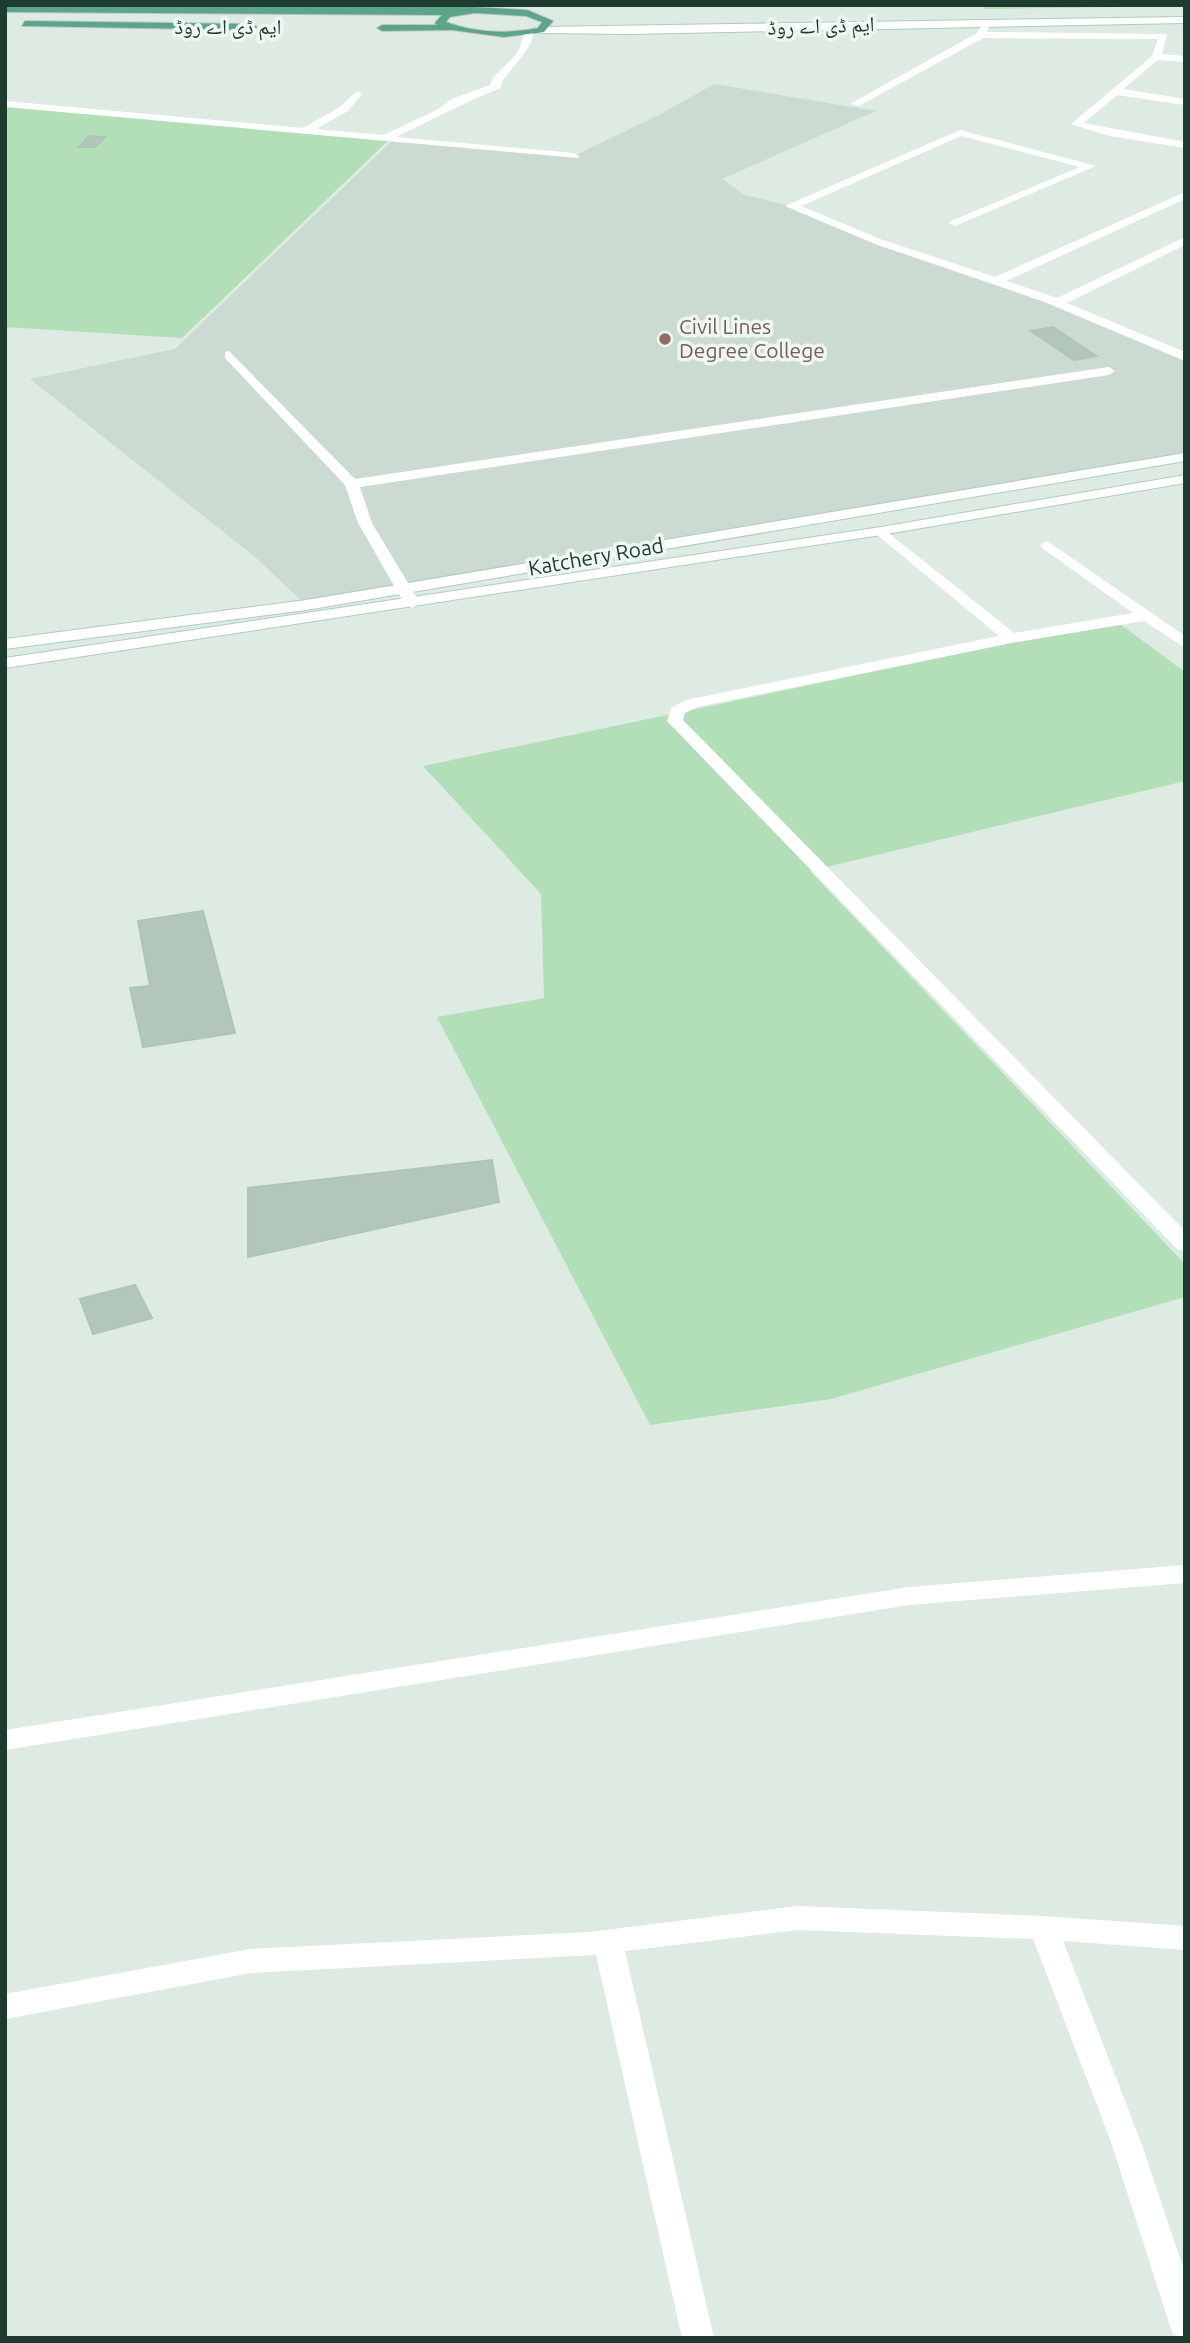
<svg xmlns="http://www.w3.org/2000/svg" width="1190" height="2343" font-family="Ubuntu,'Noto Naskh Arabic',sans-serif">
<rect width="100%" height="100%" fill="#ddebe3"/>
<path fill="#cbdbd1" d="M714 84 876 111 722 179 745 195 791 206 996 281 1185 358V458L306 605 254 556 30 379 175 349 394 139 574 156 661 114Z"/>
<path fill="#b3dfb8" d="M983 5H1185V6L985 9Z
M5 105 392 137 182 338 5 327Z
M1116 621 1185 672V781L810 871 1185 1264V1297L831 1399 650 1425 437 1017 544 998 541 894 423 766Z"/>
<path fill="#b2c6bb" stroke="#afc5b9" stroke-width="2" d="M89 136 105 137 95 147H79Z
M1053 327 1096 356 1074 360 1031 331Z
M203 911 235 1033 143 1047 130 988 150 986 138 921Z
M492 1160 499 1202 248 1257V1188Z
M135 1285 152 1318 93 1334 80 1299Z"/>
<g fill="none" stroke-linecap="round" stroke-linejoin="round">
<g stroke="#afccbd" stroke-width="2">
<path id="secondary" d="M1185 17V23L631 34 541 33 536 30 541 27Z
M1185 453V461L306 610 5 649V639L306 600Z
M1185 475V483L881 535 5 668V658L881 527Z"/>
</g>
<g stroke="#c0c8c5" stroke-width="2">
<path id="primary" d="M5 6 475 7 527 10 553 21 544 32 504 37 452 30 382 31 377 28 382 25H437L435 23 442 15 5 12ZM475 13 526 16 542 22 538 28C508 34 475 33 446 22L450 17Z
M25 21 252 24 257 27 252 30 22 26Z"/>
</g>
<path fill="#fff" fill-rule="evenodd" d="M985 21 990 24 987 32 1167 34 1162 54 1185 56V62L1158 60 1123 89 1185 99V105L1117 95 1084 123 1185 142V148L1110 136 1071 124 1152 56 1158 39 983 38 859 106 850 104 977 33Z
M529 29 534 32C529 58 499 76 501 88 464 102 432 120 396 137L574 153 579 156 578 158 5 107V101L303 128 340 107 357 91 362 94 348 111 316 129 383 135 437 110 452 99 490 85C494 72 507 66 516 54 523 46 521 34 529 29Z
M960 130 1096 166 955 226 949 223 951 221 1080 167 961 136 801 206 883 240 995 277 1185 192V199L1006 281 1057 298 1185 237V245L1067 303 1185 352V361L1042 301 875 244 785 206Z
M229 351 355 479 1109 367 1115 371 1109 375 360 487 372 523 420 603 412 608 404 603 358 523 345 485 225 358V352Z
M881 527 1014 633 1133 613 1042 548 1040 545 1047 541 1185 636V648L1144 621 1011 643 697 707 685 713 683 720 1185 1231V1251L1177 1249 667 721 671 708 686 700 999 636 876 534 874 531Z
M1185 1565V1583L909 1605 5 1750V1730L909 1587Z
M798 1906 1043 1916 1185 1926V1950L1063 1941 1141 2142 1185 2273V2338L1173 2334 1169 2323 1111 2142 1033 1939 798 1930 625 1951 714 2338H682L596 1955 251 1973 5 2019V1994L251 1949 589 1932Z"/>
<use href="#secondary" fill="#fff" fill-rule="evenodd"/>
<use href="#primary" fill="#5da588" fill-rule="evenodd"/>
</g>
<circle fill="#8d6e63" stroke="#eef7f1" stroke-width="2.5" cx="665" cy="339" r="7"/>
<g text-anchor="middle" stroke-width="7" stroke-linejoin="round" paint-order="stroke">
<g font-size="21" fill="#1d3c2f" stroke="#eef7f1">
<text transform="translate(821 26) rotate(-2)" y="7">ایم ڈی اے روڈ</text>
<text x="228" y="34">ایم ڈی اے روڈ</text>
<text transform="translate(596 557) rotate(-10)" y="7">Katchery Road</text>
</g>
<g font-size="21" fill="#785e54" stroke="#eef7f1" text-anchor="start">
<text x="679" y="334">Civil Lines<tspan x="679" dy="24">Degree College</tspan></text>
</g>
</g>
<rect width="1190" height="2343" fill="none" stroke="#1d3c2f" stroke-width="14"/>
</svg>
